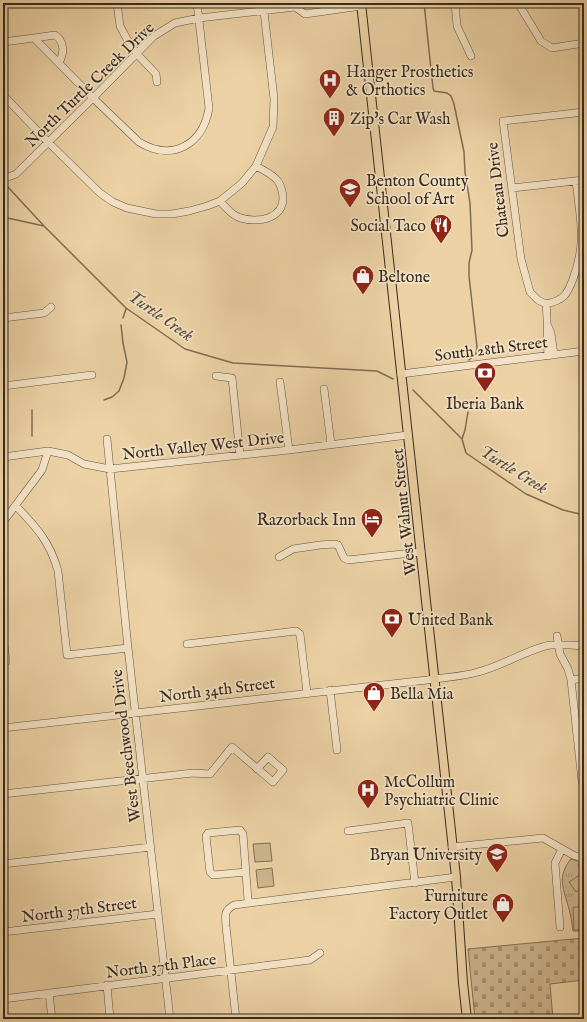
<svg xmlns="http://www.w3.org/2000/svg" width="587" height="1022" font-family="'IM FELL English',serif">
<defs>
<pattern id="grass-tufts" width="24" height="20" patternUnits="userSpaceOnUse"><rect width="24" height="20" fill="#ccb58d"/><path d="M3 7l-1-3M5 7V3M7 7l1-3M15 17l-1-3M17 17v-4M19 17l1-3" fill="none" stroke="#a69373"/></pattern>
<pattern id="cemetery-stones" width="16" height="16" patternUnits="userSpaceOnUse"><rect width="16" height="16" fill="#ccb58d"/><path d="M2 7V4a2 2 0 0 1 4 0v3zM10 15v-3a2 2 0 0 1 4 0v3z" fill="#a69373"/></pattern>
</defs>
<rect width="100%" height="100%" fill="#ebd1a4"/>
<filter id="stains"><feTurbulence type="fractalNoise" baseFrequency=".005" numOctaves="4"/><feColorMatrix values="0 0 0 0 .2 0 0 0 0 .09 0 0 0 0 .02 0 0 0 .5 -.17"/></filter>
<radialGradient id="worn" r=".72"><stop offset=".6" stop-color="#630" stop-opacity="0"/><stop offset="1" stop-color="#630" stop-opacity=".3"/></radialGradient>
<path fill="url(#grass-tufts)" stroke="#817056" d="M571 859 584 863V931H573C572 924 571 916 569 909 564 890 556 877 571 859Z"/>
<path fill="url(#cemetery-stones)" stroke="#817056" d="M584 938V980L550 984 553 1019H475L468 949Z"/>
<path fill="#ccb58d" stroke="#817056" d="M270 843 272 861 255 862 253 844Z
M272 868 274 886 258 888 256 870Z
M581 874 584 879V887L576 892 569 882Z
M573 907H584V930H574Z"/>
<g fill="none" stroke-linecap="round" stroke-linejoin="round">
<path stroke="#7d6c53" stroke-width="1.5" d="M424 3 433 88 434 91 447 93 451 96 454 104 464 152 465 172 470 203 472 250 469 263V276L477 347 476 354 469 360
M7 186 44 226 126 308 185 349 233 363 377 371 393 379
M3 217 44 226
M123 318 126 309
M413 390 462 439 466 453 526 494 563 510 584 515
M104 400 112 397 119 391 124 378 127 362 123 343 121 325
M32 410V436
M462 439 465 430 468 412"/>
<g stroke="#635440" stroke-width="8">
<path id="minor" d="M117 3 120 26 127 39 137 54 156 74 157 82
M455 3 457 26 471 56
M518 3 541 41 552 48 584 43
M295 7 305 14 361 6
M34 38 55 35C64 41 65 53 59 62
M3 42 34 38 93 98 139 142C172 162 203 145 209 108L197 3
M3 95 48 142 100 193 113 202 127 208 156 214H172L189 211 207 206 220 201 242 183 256 166 273 127 274 99 263 3
M3 179 16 174 93 98 154 36 175 23 199 18 295 7 298 3
M512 188 584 180
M220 201C225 207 231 214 238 217 258 225 289 218 282 191 281 187 280 183 277 180 272 174 263 170 256 166
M546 304C564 300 567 295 573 279 587 242 580 218 576 181
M3 318 44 313 51 307
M548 326 551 333 554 355
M548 356C547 338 548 322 546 304L538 300 530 292 521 259 503 121 584 112
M401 374 584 351
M216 376 232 378 240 455
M280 382 289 450
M3 386 92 375
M324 389 331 444
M107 439 128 648 170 1019
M3 457 48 451 68 455 84 464 110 469 289 450 408 435
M16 506C37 528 50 542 58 571L67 655 128 648
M3 522 42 470 48 451
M279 557 293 549 320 545 334 544 338 545 344 558 348 560 421 552
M3 636 6 662H3
M557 636 560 654 568 669 571 680 582 781 584 786
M187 644 296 631 300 634 307 693
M571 680 584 678
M330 690 337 750
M3 728 427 680C444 677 462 677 478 672 503 666 525 650 550 645 561 644 573 645 584 646
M3 794 193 773 210 774 232 747 273 782 283 770 268 757 257 769
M348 831 408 823 415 883
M452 847 543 838 573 855 584 859
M3 864 151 847
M246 872 213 875 210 872 206 836 208 833 240 830 243 834 248 900 249 903
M560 927 555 863 562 849
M3 932 158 914
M107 985 110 1019
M49 993 52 1019
M3 999 310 960 320 953
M236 1019 226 926C225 914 224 911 234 905L456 877"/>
</g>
<g stroke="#362a1e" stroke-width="10">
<path id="major" d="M361 3 456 877 463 983 467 1019"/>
</g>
<use href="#minor" stroke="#f2e1c4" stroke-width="7"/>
<use href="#major" stroke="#ebd1a4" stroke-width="8"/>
</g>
<defs>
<g id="hospital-pin" transform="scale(1.15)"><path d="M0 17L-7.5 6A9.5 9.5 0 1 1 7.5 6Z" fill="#8f2418" stroke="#f2e1c4"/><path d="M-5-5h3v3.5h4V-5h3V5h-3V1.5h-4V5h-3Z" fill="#fff"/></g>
<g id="building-pin" transform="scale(1.15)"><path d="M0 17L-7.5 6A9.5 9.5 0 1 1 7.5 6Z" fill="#8f2418" stroke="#f2e1c4"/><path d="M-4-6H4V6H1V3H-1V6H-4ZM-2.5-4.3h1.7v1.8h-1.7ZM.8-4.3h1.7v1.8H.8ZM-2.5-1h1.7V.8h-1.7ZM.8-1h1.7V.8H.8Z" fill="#fff"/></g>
<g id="school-pin" transform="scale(1.15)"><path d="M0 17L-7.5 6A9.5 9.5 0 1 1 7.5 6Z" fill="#8f2418" stroke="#f2e1c4"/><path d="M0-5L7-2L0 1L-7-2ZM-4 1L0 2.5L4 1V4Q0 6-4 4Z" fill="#fff"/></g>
<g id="restaurant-pin" transform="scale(1.15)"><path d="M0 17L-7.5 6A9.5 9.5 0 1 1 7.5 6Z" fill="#8f2418" stroke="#f2e1c4"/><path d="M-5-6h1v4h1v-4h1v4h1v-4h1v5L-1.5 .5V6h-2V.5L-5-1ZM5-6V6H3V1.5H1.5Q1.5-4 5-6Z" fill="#fff"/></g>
<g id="shop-pin" transform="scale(1.15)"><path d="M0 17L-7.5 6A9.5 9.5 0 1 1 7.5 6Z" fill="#8f2418" stroke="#f2e1c4"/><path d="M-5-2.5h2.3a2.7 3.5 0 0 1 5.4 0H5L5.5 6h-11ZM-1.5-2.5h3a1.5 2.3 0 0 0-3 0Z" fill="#fff"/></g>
<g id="bank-pin" transform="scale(1.15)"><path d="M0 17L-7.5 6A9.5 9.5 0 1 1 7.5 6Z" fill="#8f2418" stroke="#f2e1c4"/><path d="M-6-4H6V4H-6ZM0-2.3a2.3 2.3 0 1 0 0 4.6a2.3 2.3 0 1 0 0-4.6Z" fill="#fff"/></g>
<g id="hotel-pin" transform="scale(1.15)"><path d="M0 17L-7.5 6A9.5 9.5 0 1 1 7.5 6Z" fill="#8f2418" stroke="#f2e1c4"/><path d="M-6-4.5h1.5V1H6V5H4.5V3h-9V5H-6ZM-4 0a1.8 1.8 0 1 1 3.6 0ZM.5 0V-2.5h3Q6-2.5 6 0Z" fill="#fff"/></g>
<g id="university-pin" transform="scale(1.15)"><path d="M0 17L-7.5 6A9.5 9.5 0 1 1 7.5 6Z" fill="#8f2418" stroke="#f2e1c4"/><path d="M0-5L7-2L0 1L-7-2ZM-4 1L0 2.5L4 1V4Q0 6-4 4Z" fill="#fff"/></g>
</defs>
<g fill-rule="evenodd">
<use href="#hospital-pin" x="330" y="80"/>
<use href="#building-pin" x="334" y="118"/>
<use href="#school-pin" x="350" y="189"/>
<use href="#restaurant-pin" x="441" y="225"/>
<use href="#shop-pin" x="363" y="276"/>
<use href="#bank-pin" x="485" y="373"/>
<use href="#hotel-pin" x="372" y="519"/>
<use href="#bank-pin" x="392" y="619"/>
<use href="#shop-pin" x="374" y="693"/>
<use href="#hospital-pin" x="368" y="790"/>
<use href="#university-pin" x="497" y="854"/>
<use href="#shop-pin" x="503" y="904"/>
</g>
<g text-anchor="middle" stroke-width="3.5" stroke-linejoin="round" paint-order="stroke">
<g font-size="16" fill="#362a1e" stroke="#f2e1c4" text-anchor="start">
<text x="346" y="77">Hanger Prosthetics<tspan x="346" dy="18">&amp; Orthotics</tspan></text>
<text x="350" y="124">Zip's Car Wash</text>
<text x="366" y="186">Benton County<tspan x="366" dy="18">School of Art</tspan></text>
<text x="426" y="231" text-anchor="end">Social Taco</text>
<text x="378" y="282">Beltone</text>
<text x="485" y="409" text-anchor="middle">Iberia Bank</text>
<text x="356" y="525" text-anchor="end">Razorback Inn</text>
<text x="408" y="625">United Bank</text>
<text x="390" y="699">Bella Mia</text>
<text x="384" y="787">McCollum<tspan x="384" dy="18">Psychiatric Clinic</tspan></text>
<text x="482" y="860" text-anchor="end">Bryan University</text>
<text x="488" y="901" text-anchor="end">Furniture<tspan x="488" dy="18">Factory Outlet</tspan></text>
</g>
<g font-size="16" fill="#362a1e" stroke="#f2e1c4">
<text transform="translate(89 84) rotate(-44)" y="6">North Turtle Creek Drive</text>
<text transform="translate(497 190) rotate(-97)" y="6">Chateau Drive</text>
<text transform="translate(491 348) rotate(-7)" y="6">South 28th Street</text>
<text transform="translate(203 445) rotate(-6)" y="6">North Valley West Drive</text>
<text transform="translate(403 512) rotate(-96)" y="6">West Walnut Street</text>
<text transform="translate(217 689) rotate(-7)" y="6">North 34th Street</text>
<text transform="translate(125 746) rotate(-97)" y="6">West Beechwood Drive</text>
<text transform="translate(79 909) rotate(-7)" y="6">North 37th Street</text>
<text transform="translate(161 965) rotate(-7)" y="6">North 37th Place</text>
</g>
<g font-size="17" font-style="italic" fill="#5a4b38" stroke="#f2e1c4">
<text transform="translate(161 315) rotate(35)" y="6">Turtle Creek</text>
<text transform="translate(514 469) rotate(32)" y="6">Turtle Creek</text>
</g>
</g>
<rect width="587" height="1022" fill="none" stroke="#ebd1a4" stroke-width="16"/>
<rect x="4" y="4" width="579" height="1014" fill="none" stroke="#362a1e" stroke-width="2"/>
<rect x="8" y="8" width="571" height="1006" fill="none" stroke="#362a1e"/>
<rect width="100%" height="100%" filter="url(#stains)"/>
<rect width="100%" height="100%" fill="url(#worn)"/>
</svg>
